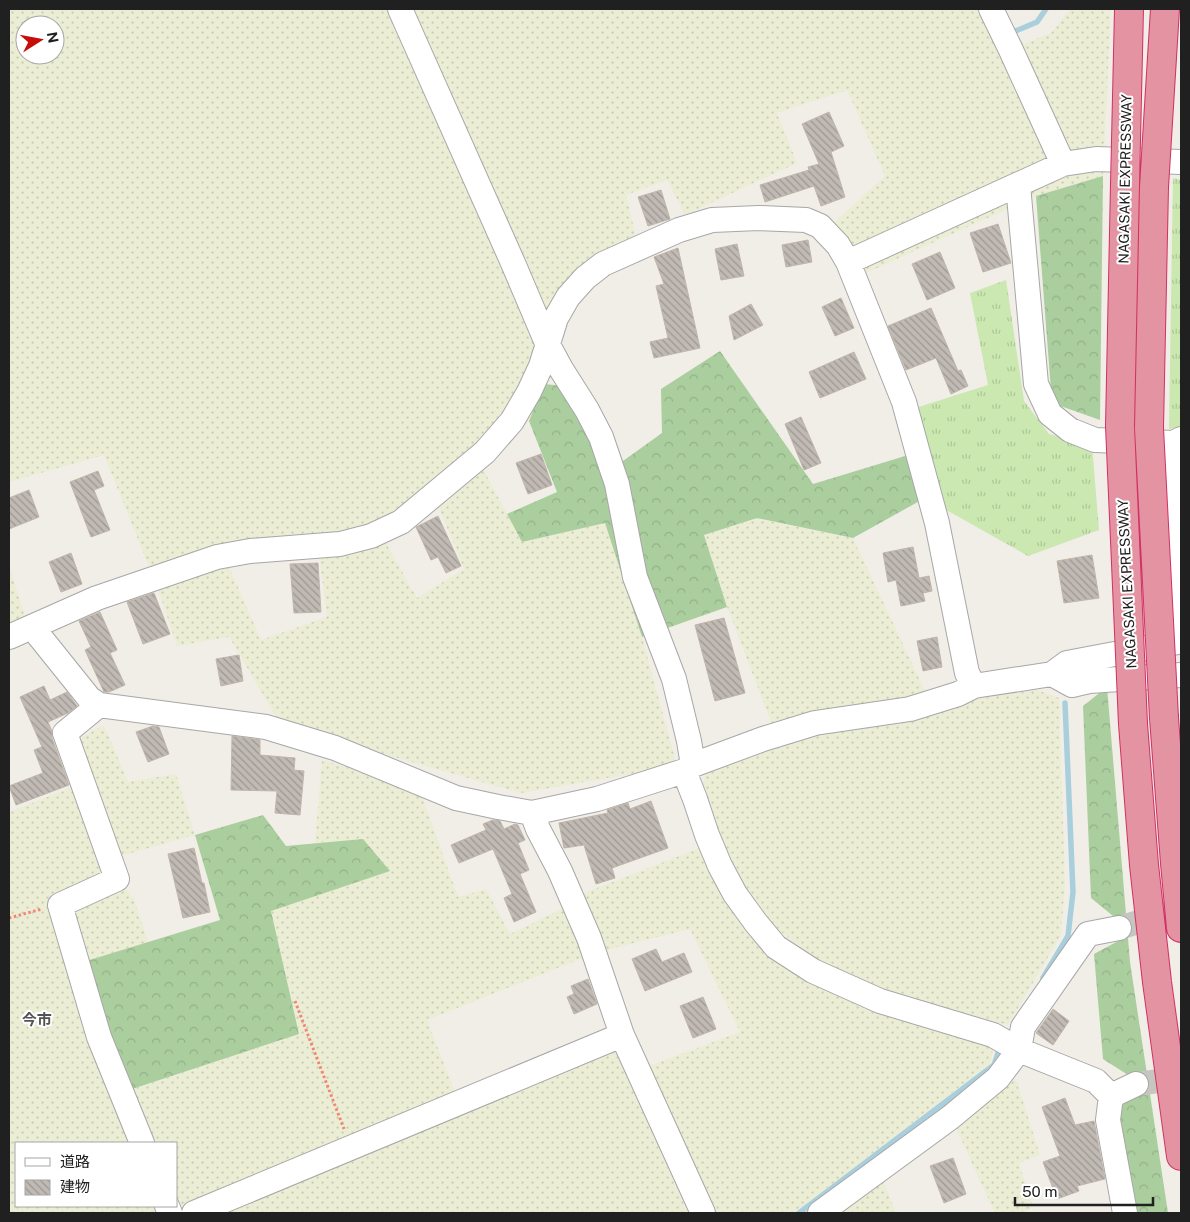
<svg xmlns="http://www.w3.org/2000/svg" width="1190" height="1222" font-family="'Public Sans','Noto Sans JP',sans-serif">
<defs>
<pattern id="farmland-dots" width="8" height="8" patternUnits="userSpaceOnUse" patternTransform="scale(1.25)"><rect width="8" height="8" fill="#ebeed4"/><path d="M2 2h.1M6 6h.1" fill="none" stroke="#c9ccb6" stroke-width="1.8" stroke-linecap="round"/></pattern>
<pattern id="grass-tufts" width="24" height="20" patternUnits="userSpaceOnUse" patternTransform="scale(1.25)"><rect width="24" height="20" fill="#cae8b0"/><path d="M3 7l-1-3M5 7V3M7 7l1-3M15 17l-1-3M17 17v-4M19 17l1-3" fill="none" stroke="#adc797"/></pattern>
<pattern id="forest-crowns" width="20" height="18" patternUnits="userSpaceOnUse" patternTransform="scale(1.25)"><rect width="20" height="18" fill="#abce9e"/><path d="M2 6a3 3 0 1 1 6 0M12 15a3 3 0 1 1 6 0" fill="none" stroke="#93b188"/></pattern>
<pattern id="building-back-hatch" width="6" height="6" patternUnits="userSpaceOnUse" patternTransform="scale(1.25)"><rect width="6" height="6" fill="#c1bab4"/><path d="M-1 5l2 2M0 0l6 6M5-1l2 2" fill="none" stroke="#9c9792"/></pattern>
</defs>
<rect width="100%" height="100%" fill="#f0eee7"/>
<path fill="url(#farmland-dots)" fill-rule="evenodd" d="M9 9H1004L1023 44 1051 33 1070 9H1111L1103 176 1036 196 866 273 831 225 885 176 847 90 777 113 797 163 685 215 667 180 626 195 637 241 580 272 544 384 529 421 482 467 522 542 605 523 642 637 677 766 521 793 281 725 229 637 177 646 158 589 104 455 9 482ZM25 25H55V55H25ZM437 503 464 569 417 598 383 538ZM319 554 327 617 261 640 226 560Z
M757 518 853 538 926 693 773 727 727 607 704 535Z
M9 565 26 620 9 628Z
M1037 690 1059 698 1065 883 1061 935 1008 1025 875 989 811 956 763 917 730 866 702 790 706 770 768 747 829 732 923 717 977 699Z
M104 725 128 782 176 774 195 835 103 861 134 899 148 942 83 962 134 1143H16V1206H159L162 1213H9V812L87 781 80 738Z
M322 760 419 788 458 897 486 889 510 934 568 906 590 955 427 1020 456 1095 181 1212 176 1202V1143H150L126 1091 299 1034 271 911 363 839 315 843Z
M702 847 751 934 993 1047 991 1063 794 1213H714L649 1066 740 1032 690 929 602 951 579 895Z
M615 1050 688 1213H221Z
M1016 1079 1040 1155 1019 1163 1033 1207 1023 1213H995L953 1122Z
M883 1180 896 1213H835Z"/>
<path fill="url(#grass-tufts)" d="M1173 178 1181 180V427L1169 429Z
M1006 280 1024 401 1049 434 1092 445 1099 530 1028 556 925 498 906 411 988 385 970 293Z"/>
<path fill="url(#forest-crowns)" d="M1103 176 1100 420 1052 403 1036 196Z
M720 351 813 484 915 453 925 498 853 538 757 518 704 535 727 607 642 637 605 523 522 542 507 514 557 492 529 421 544 384 564 386 623 461 662 433 661 389Z
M1107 687 1130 962 1168 1213H1135L1118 1112 1139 1082 1103 1059 1094 954 1120 940 1118 920 1091 898 1083 706Z
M263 815 286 846 363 839 390 871 271 911 299 1034 126 1091 83 962 220 920 195 835Z"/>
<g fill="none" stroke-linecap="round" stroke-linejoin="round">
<path stroke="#aacfdc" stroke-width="5.5" d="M1011 32V33L1037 22 1046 9
M1043 978 1068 936 1073 892 1065 703
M799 1213 994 1065 998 1053"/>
</g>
<path fill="url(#building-back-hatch)" stroke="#c1b5aa" d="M829 112 844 146 831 152 845 197 821 206 814 186 765 202 760 185 809 170 808 167 819 164 802 124Z
M661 190 670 219 648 226 638 197Z
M998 224 1011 263 983 272 970 233Z
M808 240 812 262 786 267 782 245Z
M737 244 744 276 721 280 715 249Z
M678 248 700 348 654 358 650 342 668 338 656 286 664 284 654 257Z
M940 252 955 288 927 300 912 264Z
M841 298 854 328 835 336 822 307Z
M751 304 763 325 734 340 729 316Z
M931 308 958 371 961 370 968 386 951 394 936 358 906 370 888 326Z
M854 352 866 379 820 398 809 372Z
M801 417 821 463 804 470 785 424Z
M541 454 552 485 528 494 516 463Z
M98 471 104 486 94 490 110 530 91 537 70 482Z
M29 490 39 517 9 529V498Z
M438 516 461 566 446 573 438 557 431 560 416 527Z
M913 547 919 578 929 576 932 591 923 593 925 601 901 606 896 580 888 582 883 553Z
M71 553 82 584 61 592 49 562Z
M1092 555 1099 598 1064 603 1057 561Z
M318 563 321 612 294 613 290 564Z
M154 593 170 634 143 644 127 602Z
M100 612 117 650 110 653 125 685 109 692H104L85 650 91 647 79 621Z
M724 618 745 693 715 701 695 625Z
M937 637 942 667 923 671 917 641Z
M239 655 243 681 221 686 216 659Z
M44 686 50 700 67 692 77 706 68 713 48 722 52 731V738L69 785 16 805 9 786 43 773 34 750 42 747 20 697Z
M153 726 159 727 169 754 148 762 136 732Z
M232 736 260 740V755L295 758 294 770 304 771 300 815 275 813 277 791 231 790Z
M651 801 668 848 612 868 615 878 596 884 584 845 564 848 559 823 608 813 607 810 628 803 630 809Z
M493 820 500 821 504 829 515 824 518 825 525 840 518 843 529 870 520 874 536 912 514 922 504 898 512 894 493 849 459 863 451 845 486 830 483 824Z
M194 848 202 883H204L210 912 183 918 168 854Z
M656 949 662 962 684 953 692 972 645 991 632 959Z
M588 979 597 1004 574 1014 567 997 574 994 571 986Z
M703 997 716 1029 693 1038 680 1006Z
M1053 1009 1069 1021 1053 1045 1036 1033Z
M1065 1098 1075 1125 1094 1121 1105 1179 1077 1186 1079 1191 1057 1199 1043 1162 1060 1156 1042 1107Z
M953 1158 966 1194 944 1203 930 1166Z"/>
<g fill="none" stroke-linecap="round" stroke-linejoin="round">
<path stroke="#c6c5bf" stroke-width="24" stroke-dasharray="24 12" stroke-linecap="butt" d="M1119 928 1181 909
M1136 1084 1181 1078"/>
<g stroke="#a7a7a7" stroke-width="26">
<path id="minor" d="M400 9 513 263 547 343 561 369 587 410 601 437 617 484 635 577 674 679 689 741 693 765
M991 9 1010 48 1063 164
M1018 185 1036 384 1050 414 1070 430 1095 440 1174 443 1181 439
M848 262 904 402 937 523 967 673 974 686
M32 627 89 698 99 705 266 727 335 748 456 798 498 807 532 813 597 799 684 771 693 765 763 739 815 723 910 709 958 694 974 686 1052 674 1072 685 1089 681 1181 675
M9 637 97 598 217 557 250 551 340 544 371 536 401 522 485 452 512 421 529 392 541 366 556 318 568 297 585 278 603 264 679 230 712 220 759 218 806 220 820 226 838 245 848 262 1063 164 1096 159 1181 162
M1052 674 1067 663 1178 642 1174 443
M99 705 65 733 117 879 60 905 99 1037 142 1143
M684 771 695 799 707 835 720 866 735 894 756 923 776 947 813 971 880 1001 993 1035 1019 1050 1096 1081 1111 1096
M532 813 538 829 560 871 589 938 622 1035 703 1213
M1111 1096 1108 1120 1125 1213
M1111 1096 1136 1084
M167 1206 170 1213
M194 1213 622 1035
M820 1213 951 1117 998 1078 1019 1050 1023 1027 1088 934 1119 928"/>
</g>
<g stroke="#d33064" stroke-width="30">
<path id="highway" d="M1120 426 1125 184
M1149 428 1154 187
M1164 718 1175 863 1181 928
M1133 724 1144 865 1157 982 1181 1156"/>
</g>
<path stroke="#f38575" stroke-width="3" stroke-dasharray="2.5 2.5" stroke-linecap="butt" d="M9 918 42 909
M295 1001 344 1129"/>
<use href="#minor" stroke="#fff" stroke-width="24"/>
<use href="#highway" stroke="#e393a1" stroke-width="28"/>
<g stroke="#d33064" stroke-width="30" stroke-linecap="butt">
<path id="highway-bridge" d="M1125 184 1129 9
M1154 187 1165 9
M1120 426 1133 724
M1149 428 1164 718"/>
</g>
<use href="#highway-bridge" stroke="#e393a1" stroke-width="28"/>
</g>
<g text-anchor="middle" stroke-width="4" stroke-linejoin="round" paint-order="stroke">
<g font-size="14" fill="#202020" stroke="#fff">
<text transform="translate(1125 179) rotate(-89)" y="5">NAGASAKI EXPRESSWAY</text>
<text transform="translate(1127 584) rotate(-93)" y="5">NAGASAKI EXPRESSWAY</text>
</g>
<g font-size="15" font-weight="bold" fill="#535353" stroke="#fff">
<text x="37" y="1025">今市</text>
</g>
</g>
<rect width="1190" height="1222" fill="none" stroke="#202020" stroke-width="20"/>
<rect x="15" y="1142" width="162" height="65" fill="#ffffff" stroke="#a6a6a6"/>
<rect x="25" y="1158" width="25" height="8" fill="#ffffff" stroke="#a6a6a6"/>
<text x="60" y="1167" font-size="15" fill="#202020">道路</text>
<rect x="25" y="1180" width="25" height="15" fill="url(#building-back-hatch)" stroke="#a6a6a6"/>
<text x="60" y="1192" font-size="15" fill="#202020">建物</text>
<g transform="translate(40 40) rotate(79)"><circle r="24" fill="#ffffff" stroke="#a6a6a6"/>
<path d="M0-4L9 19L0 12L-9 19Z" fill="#c70d0a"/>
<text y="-8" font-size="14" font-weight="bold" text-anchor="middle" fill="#202020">N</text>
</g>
<path d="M1015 1197v8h138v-8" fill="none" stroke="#202020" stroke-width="2.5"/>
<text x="1022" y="1197" font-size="15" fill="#202020" stroke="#ffffff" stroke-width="4" paint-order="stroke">50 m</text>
</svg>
